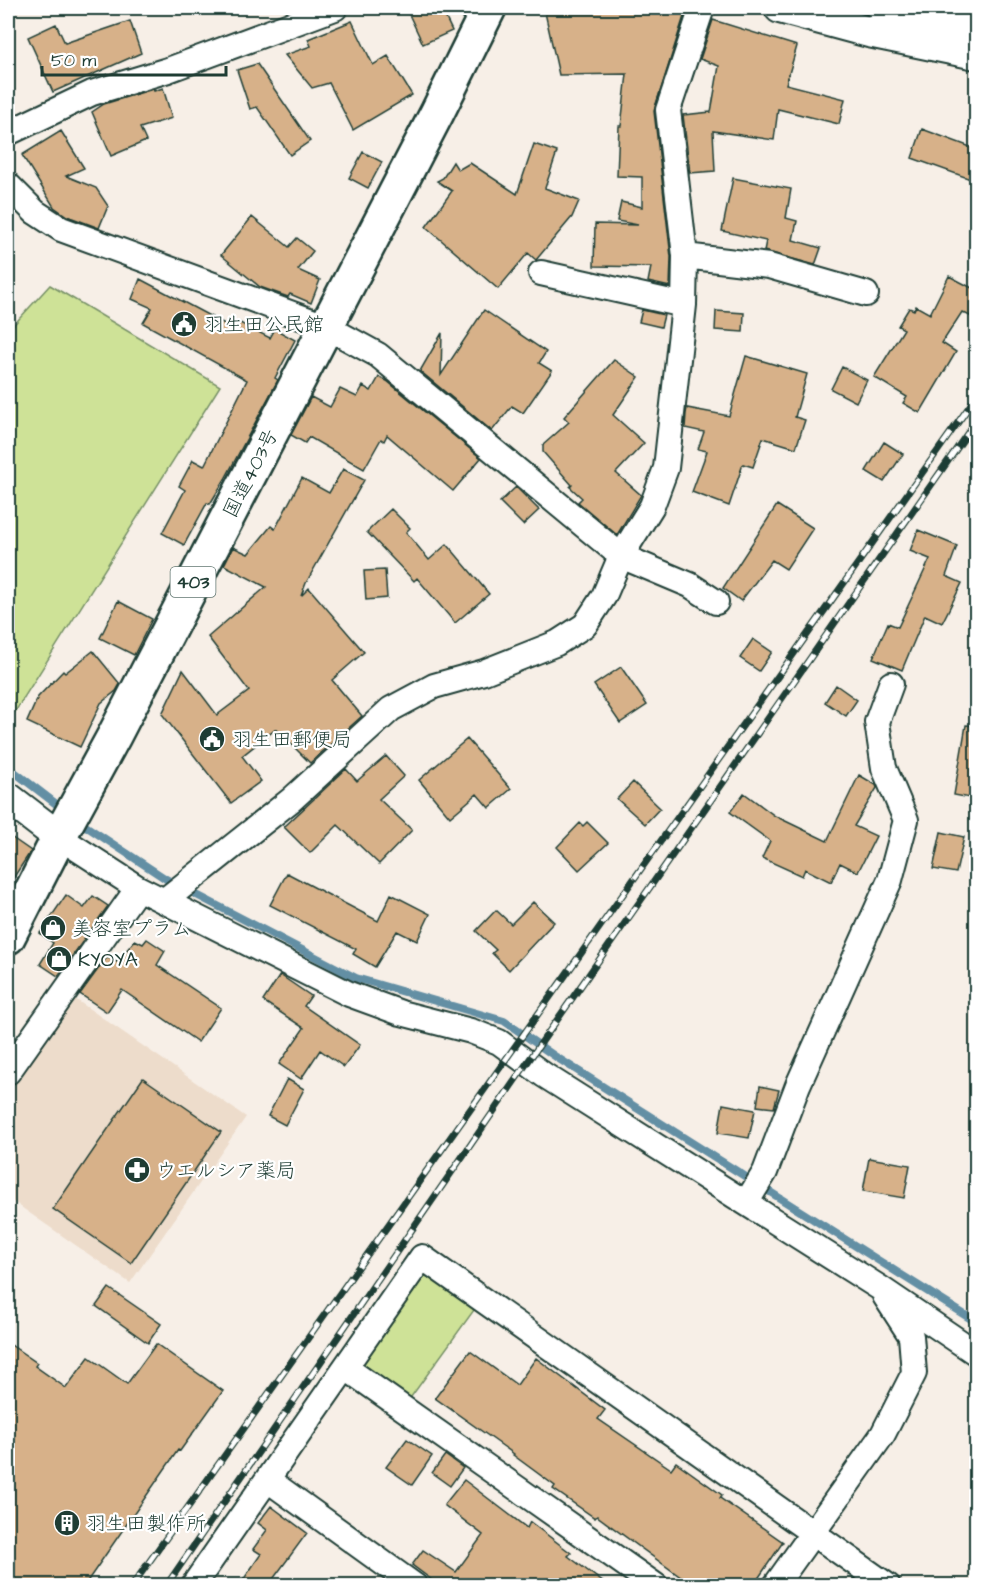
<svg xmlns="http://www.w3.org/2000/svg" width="984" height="1593" font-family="'Architects Daughter','Klee One',sans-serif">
<rect width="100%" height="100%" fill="#f7efe7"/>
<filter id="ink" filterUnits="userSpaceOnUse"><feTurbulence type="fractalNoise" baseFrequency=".0167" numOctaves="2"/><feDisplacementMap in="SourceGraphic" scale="12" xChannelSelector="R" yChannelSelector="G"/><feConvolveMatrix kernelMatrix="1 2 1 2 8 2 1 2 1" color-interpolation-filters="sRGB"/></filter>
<g filter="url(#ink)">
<path fill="#eddccb" d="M65 992 246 1117 130 1283 8 1198V1072Z"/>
<path fill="#cee297" stroke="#769066" stroke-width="1.5" d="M50 285 220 386 8 723V331Z
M422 1257 482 1299 403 1408 346 1368Z"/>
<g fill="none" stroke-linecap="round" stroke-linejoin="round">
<path stroke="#648fa4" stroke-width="8" d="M8 767 64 810
M78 821 166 879 356 978 504 1021 556 1057 976 1322"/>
</g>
<path fill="#d7b189" stroke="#1f3d34" stroke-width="1.5" d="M406 8H441L452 31 423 44Z
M544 8H679L686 10 654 111 671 257 670 287 648 282 651 267 594 266 595 224 638 225 617 221 621 202 642 207V177L617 176 619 126H621L627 74 559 75Z
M713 20 797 46 786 84 845 99 839 124 778 109 774 140 713 131 715 171 690 173 683 115 711 112 719 66 700 59Z
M130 21 141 53 53 92 28 37 56 24 65 43Z
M352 21 373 65 388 56 412 95 353 130 329 83 312 88 285 55 311 46 308 39Z
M257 64 310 141 290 155 257 107 250 109 237 70Z
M163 88 172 118 140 128 146 141 111 156 92 112 104 104 153 89 154 91Z
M922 129 976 149V181L912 158Z
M61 131 84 168 66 176 96 188 108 206 99 228 67 216 54 207 22 155Z
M534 144 557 152 545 188 579 201 572 217 536 260 528 253 498 289 426 227 452 191 437 181 443 178 453 162 458 170 470 163 517 194Z
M363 152 382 162 368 188 349 178Z
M733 178 791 189 786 218 797 221 793 240 821 248 815 265 764 251 766 241 722 231Z
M252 217 289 247 297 238 313 251 298 270 320 280 311 303 290 294 288 297 260 287 221 255Z
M949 276 976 290V319L962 312 942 343 956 352 920 413 903 403 907 397 874 377 904 329 898 326 909 308 914 310 916 306 930 314Z
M140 279 234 329 238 322 270 338 275 329 295 340 275 378 278 380 225 479 210 504 207 503 184 545 162 533 185 490 179 486 193 460 204 466 247 380 143 323 152 308 132 299Z
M484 310 546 352 539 363 552 371 523 413 512 406 492 431 420 371 442 333 441 375Z
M642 310 664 315 661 327 639 322Z
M716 311 744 313 743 332 715 330Z
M746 356 807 374 795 417 805 420 796 448 763 438 753 467 743 464 729 506 692 492 707 451 698 449 704 432 685 428 686 414 687 408 729 416Z
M614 360 639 377 613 415 644 443 616 473 641 495 617 535 578 502 582 498 570 487 572 485 543 452V445L569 422 564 417Z
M842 367 867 380 856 402 831 389Z
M379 377 387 381 481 458 453 491 387 435 384 441 381 439 364 469 309 437 305 443 291 435 311 397 330 407 340 389 357 397 363 386 371 391Z
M884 442 903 454 884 482 866 471Z
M343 469 364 480 306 583 301 596 309 588 364 652 332 680 362 716 310 763 276 729 242 756 261 781 231 803 162 714 183 670 217 715 249 691 208 637 266 587 224 565 233 547 248 554 271 526 275 529 302 478 329 493Z
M516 487 539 510 523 525 500 502Z
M777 505 813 528 786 569 772 560 741 601 723 588Z
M391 509 410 528 406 532 429 560 447 544 489 594 455 623 417 578 414 581 367 532Z
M918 530 957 546 946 576 962 583 942 623 925 615 902 670 873 658 888 623 898 627 930 559 910 551Z
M385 570 387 598 366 600 364 571Z
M118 601 152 619 134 655 100 638Z
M753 639 772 652 759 671 740 658Z
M93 651 120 684 116 691 101 703 80 747 27 722 38 697 63 671 65 673Z
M621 667 647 705 620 723 594 685Z
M836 685 857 700 846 716 825 702Z
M966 725 976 726V799L954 795Z
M467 739 511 789 489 808 477 794 450 817 419 780Z
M386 756 404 776 379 799 412 830 379 864 338 825 310 853 284 827 346 769 357 781Z
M859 775 876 785 877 788 854 826 876 836 858 872 840 863 831 882 805 869 802 876 762 858 770 841 730 812 744 793 775 816 827 841Z
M633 782 660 808 645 824 617 799Z
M587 822 608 843 579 870 557 847 580 823 583 826Z
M941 832 964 837 956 873 933 869Z
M8 835 31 851 8 886Z
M287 873 378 921 391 894 430 914 417 941 397 931 375 967 353 954 356 949 270 905Z
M66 895 84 908 93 896 108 906 58 976 40 964 53 943 40 933Z
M533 902 554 922 509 970 492 953 496 950 476 931 496 910 511 924Z
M147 939 165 951 157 965 221 1008 198 1042 122 990 107 1012 80 994 107 957 117 962 135 940 143 944Z
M280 975 311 996 304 1006 360 1045 344 1067 320 1050 301 1079 279 1064 304 1028 263 1001Z
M143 1078 221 1132 131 1263 53 1209Z
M287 1079 304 1089 285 1125 268 1116Z
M760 1086 779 1090 774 1108 757 1106Z
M723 1104 755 1110 749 1138 718 1133Z
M869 1158 910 1165 904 1198 863 1191Z
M109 1288 161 1324 148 1343 96 1306Z
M8 1343 37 1363 35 1366 66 1388 89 1357 127 1384 156 1344 223 1391 180 1451 178 1450 84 1586H8Z
M470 1351 517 1385 536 1358 605 1410 598 1419 671 1469 676 1462 722 1495 720 1498 783 1542 753 1586H693L597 1516 595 1518 553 1489 555 1486 513 1455 514 1454 435 1398Z
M407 1439 432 1456 412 1485 386 1467Z
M445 1455 463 1468 450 1486 432 1473Z
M464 1480 527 1528 530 1522 571 1553 568 1556 608 1586H440L412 1565 423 1550 456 1572 483 1535 444 1505Z
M271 1506 307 1533 268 1586H239L261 1554 253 1549 267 1530 258 1523Z"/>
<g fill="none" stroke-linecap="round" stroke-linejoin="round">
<g stroke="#1f3d34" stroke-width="28">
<path id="minor" d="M878 8 976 27
M8 133 92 93 168 70 335 8
M8 185 35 212 61 229 325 326 378 355 621 556 690 585 716 602
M685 256 769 266 866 294
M541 273 684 305
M59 837 138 888 349 994 401 1013 471 1031 499 1042 544 1075 880 1288 976 1353
M164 901 291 800 391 709 434 686 484 672 557 643 585 625 604 596 621 556 652 506 666 468 684 305 685 256 668 110 702 8
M8 1072 138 888
M746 1203 765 1172 798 1085 890 880 906 820 884 768 877 722 891 684
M346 1368 656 1586
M268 1480 415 1586
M193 1586 422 1257 888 1586
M775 1586 883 1434 914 1373 911 1336 885 1296"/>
</g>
<g stroke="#1f3d34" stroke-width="34">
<path id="major" d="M780 8 869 32 976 54
M8 798 59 837"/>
</g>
<g stroke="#1f3d34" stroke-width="38">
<path id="highway" d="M8 937 59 837 114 736 437 113 489 8"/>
</g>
<use href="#minor" stroke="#fff" stroke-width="24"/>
<use href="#major" stroke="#fff" stroke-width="30"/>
<use href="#highway" stroke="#fff" stroke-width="33"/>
<g stroke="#1f3d34" stroke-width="7">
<path id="rail" d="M132 1586 976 397
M166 1586 527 1063 976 421"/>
</g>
<use href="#rail" stroke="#fff" stroke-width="4.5" stroke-dasharray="14" stroke-linecap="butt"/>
</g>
</g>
<defs>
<g id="civic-disc" transform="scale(1.35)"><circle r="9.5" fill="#1f3d34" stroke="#fff"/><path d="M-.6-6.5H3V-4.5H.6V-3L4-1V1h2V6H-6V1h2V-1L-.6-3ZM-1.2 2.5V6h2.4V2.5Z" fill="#fff"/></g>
<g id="shop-disc" transform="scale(1.35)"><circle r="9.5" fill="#1f3d34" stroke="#fff"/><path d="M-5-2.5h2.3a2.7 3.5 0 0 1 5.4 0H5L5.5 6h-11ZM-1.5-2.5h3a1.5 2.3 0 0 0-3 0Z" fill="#fff"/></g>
<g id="pharmacy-disc" transform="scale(1.35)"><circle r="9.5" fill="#1f3d34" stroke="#fff"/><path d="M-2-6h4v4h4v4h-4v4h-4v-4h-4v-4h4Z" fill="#fff"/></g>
<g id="building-disc" transform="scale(1.35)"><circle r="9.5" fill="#1f3d34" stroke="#fff"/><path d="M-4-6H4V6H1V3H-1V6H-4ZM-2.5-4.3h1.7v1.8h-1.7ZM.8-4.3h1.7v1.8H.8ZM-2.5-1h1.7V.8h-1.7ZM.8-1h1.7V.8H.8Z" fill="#fff"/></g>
</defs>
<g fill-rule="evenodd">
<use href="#civic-disc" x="184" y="324"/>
<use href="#civic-disc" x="212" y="739"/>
<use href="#shop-disc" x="53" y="928"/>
<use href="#shop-disc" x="59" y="959"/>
<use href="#pharmacy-disc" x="137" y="1170"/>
<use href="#building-disc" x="67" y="1523"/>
</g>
<g text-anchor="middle" stroke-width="4.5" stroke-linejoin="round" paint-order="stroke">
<rect fill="#fff" stroke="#627771" stroke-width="1.5" x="170.5" y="567" width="45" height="30" rx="4.5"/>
<g font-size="18" font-weight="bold" fill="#1f3d34">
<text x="193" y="588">403</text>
</g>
<g font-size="20" fill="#1f3d34" stroke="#fff" text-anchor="start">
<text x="204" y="331">羽生田公民館</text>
<text x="232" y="746">羽生田郵便局</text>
<text x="72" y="935">美容室プラム</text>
<text x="78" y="966">KYOYA</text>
<text x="156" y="1177">ウエルシア薬局</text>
<text x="86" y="1530">羽生田製作所</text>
</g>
<g font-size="20" fill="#1f3d34" stroke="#fff">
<text transform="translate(250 473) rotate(-63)" y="7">国道403号</text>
</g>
</g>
<rect width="984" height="1593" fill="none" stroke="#fff" stroke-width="30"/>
<rect x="15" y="15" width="954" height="1563" fill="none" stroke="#1f3d34" stroke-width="2" filter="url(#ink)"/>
<path d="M42 66v9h184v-9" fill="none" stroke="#1f3d34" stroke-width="3"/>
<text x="51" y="66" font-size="18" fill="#1f3d34" stroke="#ffffff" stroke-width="4.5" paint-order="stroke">50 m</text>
</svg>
